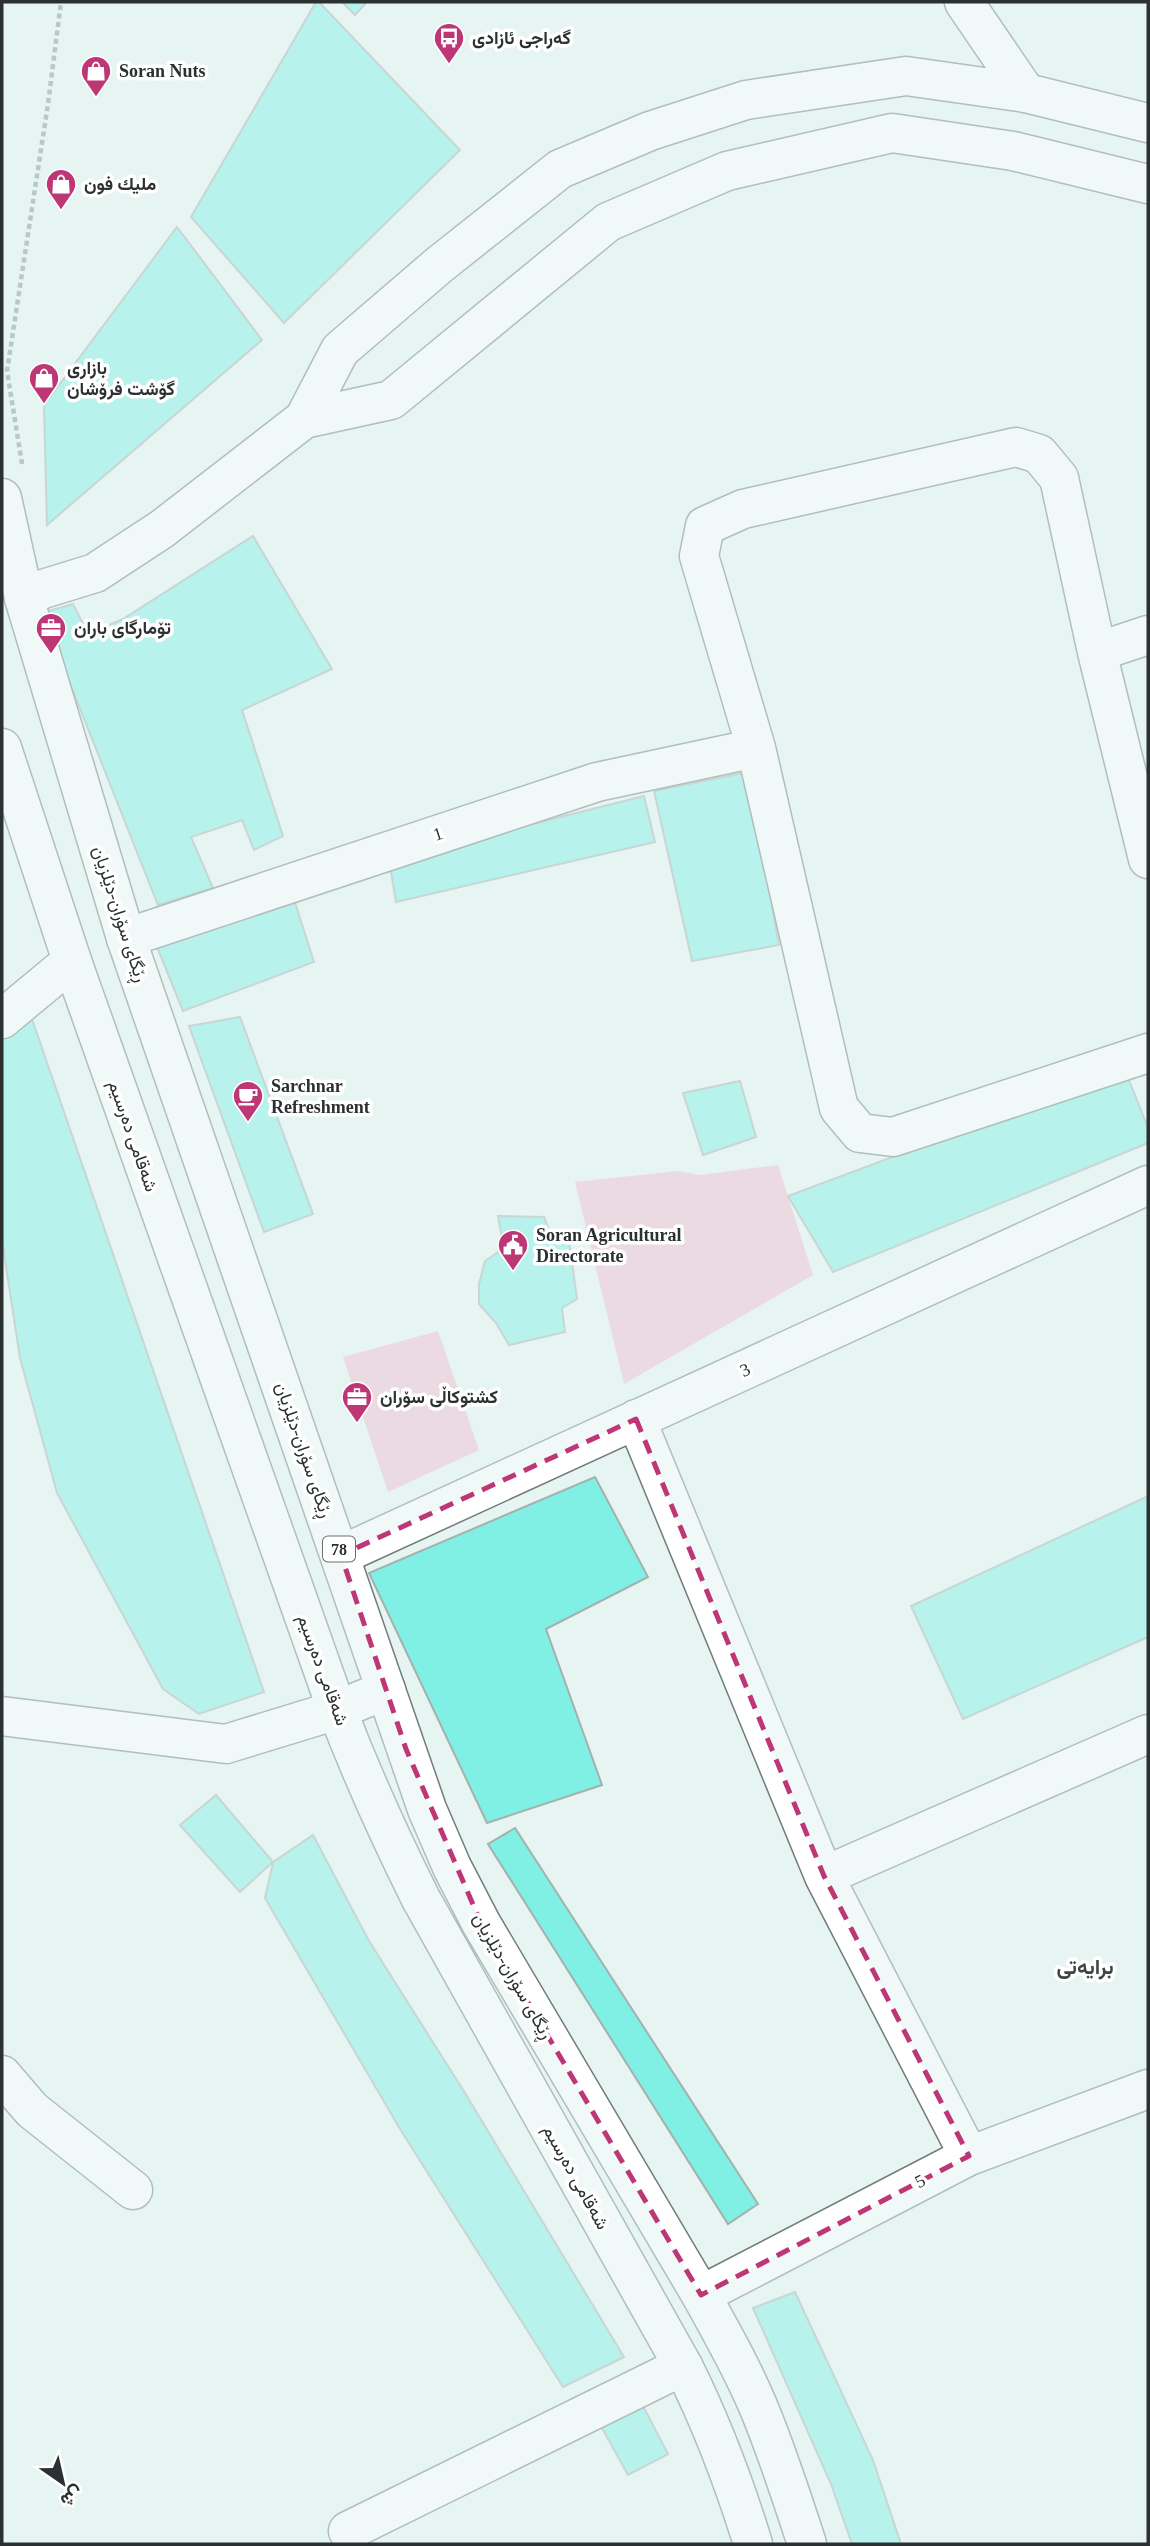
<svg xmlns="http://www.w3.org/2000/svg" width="1150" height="2546" font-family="'Times New Roman',Vazirmatn,serif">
<rect width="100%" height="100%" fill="#e6f4f2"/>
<path fill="#f3bbcf" d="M778 1165 813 1275 624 1384 575 1182 677 1171 700 1175Z
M438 1331 479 1450 388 1492 343 1357Z"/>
<path fill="#80efe4" stroke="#a4b1af" stroke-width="2" d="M316 2H319L460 150 284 323 191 217Z
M342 2H367L355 15Z
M177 227 262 340 47 525 44 405Z
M253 536 332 669 242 710 283 836 254 850 242 820 191 837 213 888 158 905 42 613 73 604 88 634 123 619Z
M748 772 779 945 692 961 654 791Z
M644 796 655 842 396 902 389 860Z
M292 893 314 962 183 1011 155 942Z
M240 1017 313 1214 264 1232 189 1026Z
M32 1019 264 1692 199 1714 163 1689 57 1493 20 1358 2 1240V1031Z
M1125 1070 1148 1128V1143L833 1272 788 1196Z
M740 1081 756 1137 703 1155 683 1093Z
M498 1216 544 1217 552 1237 569 1241 577 1299 562 1308 565 1332 509 1345 496 1323 479 1304V1284L485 1261 504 1248Z
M595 1477 648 1577 546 1629 602 1785 487 1823 369 1573Z
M1148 1496V1637L963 1719 911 1606Z
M216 1795 273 1862 240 1892 180 1825Z
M515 1828 758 2204 728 2224 488 1844Z
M313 1835 369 1941 465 2093 624 2357 563 2387 400 2129 265 1898 273 1862Z
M795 2292 873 2460 901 2544H852L831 2484 753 2308Z
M631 2383 668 2454 628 2475 589 2405Z"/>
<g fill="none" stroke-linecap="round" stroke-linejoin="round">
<g stroke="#707c7a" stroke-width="41">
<path id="street" d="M964 2 1026 93
M1097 652 1148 635
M1148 859 1097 652 1059 478 1039 454 1016 447 743 509 705 526 699 556 756 748 839 1108 860 1133 893 1137 1148 1053
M126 938 597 782 756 748
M2 1019 72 961
M636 1419 824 1876 969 2156
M341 1555 1148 1185
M2 1716 226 1744 337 1710 386 1690
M824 1876 1148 1734
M2 2075 32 2110 133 2190
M701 2295 969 2156 1148 2089
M348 2531 683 2366"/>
</g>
<g stroke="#707c7a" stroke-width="41">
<path id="secondary" d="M304 419 391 400 608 222 727 171 892 133 1013 151 1148 184
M24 598 43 589 95 573 162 529 304 419 340 350 439 265 560 169 650 131 746 100 906 76 1026 93 1148 123"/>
</g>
<g stroke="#707c7a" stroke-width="41">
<path id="primary" d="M2 498 24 598 126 938 427 1809 452 1867 481 1923 701 2295C721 2331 742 2368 758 2406 777 2451 792 2498 807 2544
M2 748 72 961 337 1710C362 1775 390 1837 421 1899L683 2366C712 2424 734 2482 753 2544"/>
</g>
<path stroke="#86908f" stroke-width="4.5" stroke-dasharray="5 3.5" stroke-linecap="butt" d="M22 464 7 371 48 104 61 2"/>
<use href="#street" stroke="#fff" stroke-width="38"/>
<use href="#secondary" stroke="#fff" stroke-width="38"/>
<use href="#primary" stroke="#fff" stroke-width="38"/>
</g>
<path d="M0 0H1150V2546H0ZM636 1419 824 1876 969 2156 701 2295 481 1923 406 1749 341 1555Z" fill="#e6f4f2" fill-opacity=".55" fill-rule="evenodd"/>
<path fill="none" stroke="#bd3676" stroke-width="5" stroke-dasharray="14 9" stroke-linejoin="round" d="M636 1419 824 1876 969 2156 701 2295 481 1923 406 1749 341 1555Z"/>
<defs>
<g id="bus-pin" transform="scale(1.575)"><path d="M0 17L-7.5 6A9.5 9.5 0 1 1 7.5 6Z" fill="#bd3676" stroke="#fff"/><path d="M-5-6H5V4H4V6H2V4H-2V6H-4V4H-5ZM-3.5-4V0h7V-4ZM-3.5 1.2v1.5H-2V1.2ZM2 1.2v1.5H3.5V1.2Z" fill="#fff"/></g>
<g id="shop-pin" transform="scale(1.575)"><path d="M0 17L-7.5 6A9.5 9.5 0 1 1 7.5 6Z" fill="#bd3676" stroke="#fff"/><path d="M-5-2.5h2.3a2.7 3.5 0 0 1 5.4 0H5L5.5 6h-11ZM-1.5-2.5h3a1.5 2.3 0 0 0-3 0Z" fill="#fff"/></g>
<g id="office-pin" transform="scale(1.575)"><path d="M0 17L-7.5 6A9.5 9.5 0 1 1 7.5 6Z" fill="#bd3676" stroke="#fff"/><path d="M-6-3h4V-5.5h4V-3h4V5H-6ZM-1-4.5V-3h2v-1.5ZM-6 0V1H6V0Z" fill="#fff"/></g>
<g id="cafe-pin" transform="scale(1.575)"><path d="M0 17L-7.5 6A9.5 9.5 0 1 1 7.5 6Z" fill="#bd3676" stroke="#fff"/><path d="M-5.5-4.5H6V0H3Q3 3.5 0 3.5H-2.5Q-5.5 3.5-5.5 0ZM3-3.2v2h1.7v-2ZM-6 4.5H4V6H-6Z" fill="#fff"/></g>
<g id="civic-pin" transform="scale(1.575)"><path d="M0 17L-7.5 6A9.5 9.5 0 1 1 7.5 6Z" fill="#bd3676" stroke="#fff"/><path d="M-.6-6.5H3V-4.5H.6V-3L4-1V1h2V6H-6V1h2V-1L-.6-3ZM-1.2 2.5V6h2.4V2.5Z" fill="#fff"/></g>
</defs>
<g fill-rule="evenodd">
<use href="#bus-pin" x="449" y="38"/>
<use href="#shop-pin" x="96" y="71"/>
<use href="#shop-pin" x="61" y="184"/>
<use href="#shop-pin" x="44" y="378"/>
<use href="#office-pin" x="51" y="628"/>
<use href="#cafe-pin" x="248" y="1096"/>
<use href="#civic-pin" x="513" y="1245"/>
<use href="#office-pin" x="357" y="1397"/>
</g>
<g text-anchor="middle" stroke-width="7" stroke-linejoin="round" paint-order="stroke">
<rect fill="#fff" stroke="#6b6e6e" stroke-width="2" x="323" y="1536.5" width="32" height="25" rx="5"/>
<g font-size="16" font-weight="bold" fill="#2b3030">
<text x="339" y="1555">78</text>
</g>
<g font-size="18" font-weight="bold" fill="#2b3030" stroke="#fff" text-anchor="start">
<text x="472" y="44">گەراجی ئازادی</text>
<text x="119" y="77">Soran Nuts</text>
<text x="84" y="190">مليك فون</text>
<text x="67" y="374">بازاڕی<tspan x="67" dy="21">گۆشت فرۆشان</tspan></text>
<text x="74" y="634">تۆمارگای باران</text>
<text x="271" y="1092">Sarchnar<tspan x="271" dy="21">Refreshment</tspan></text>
<text x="536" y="1241">Soran Agricultural<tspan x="536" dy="21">Directorate</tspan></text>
<text x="380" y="1403">کشتوکاڵی سۆران</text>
</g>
<g font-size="18" fill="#2b3030" stroke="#fff">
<text transform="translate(438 834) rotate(-18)" y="6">1</text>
<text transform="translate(120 914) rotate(72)" y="6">ڕێگای سۆران-دێلزیان</text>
<text transform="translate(133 1136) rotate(71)" y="6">شەقامی دەرسیم</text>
<text transform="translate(745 1370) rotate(-25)" y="6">3</text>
<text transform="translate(304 1450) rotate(71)" y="6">ڕێگای سۆران-دێلزیان</text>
<text transform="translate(323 1670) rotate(70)" y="6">شەقامی دەرسیم</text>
<text transform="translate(513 1976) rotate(60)" y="6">ڕێگای سۆران-دێلزیان</text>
<text transform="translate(576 2177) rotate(61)" y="6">شەقامی دەرسیم</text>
<text transform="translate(920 2181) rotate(-27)" y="6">5</text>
</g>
<g font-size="21" font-weight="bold" fill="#3b4645" stroke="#fff">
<text x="1085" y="1974">برایەتی</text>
</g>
</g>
<rect width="1150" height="2546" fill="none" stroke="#2b3030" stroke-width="7"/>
<g transform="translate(63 2483) rotate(146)" stroke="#ffffff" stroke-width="5" paint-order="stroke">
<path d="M0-5L12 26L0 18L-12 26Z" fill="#2b3030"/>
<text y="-10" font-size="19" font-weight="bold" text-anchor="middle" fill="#2b3030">ش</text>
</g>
</svg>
